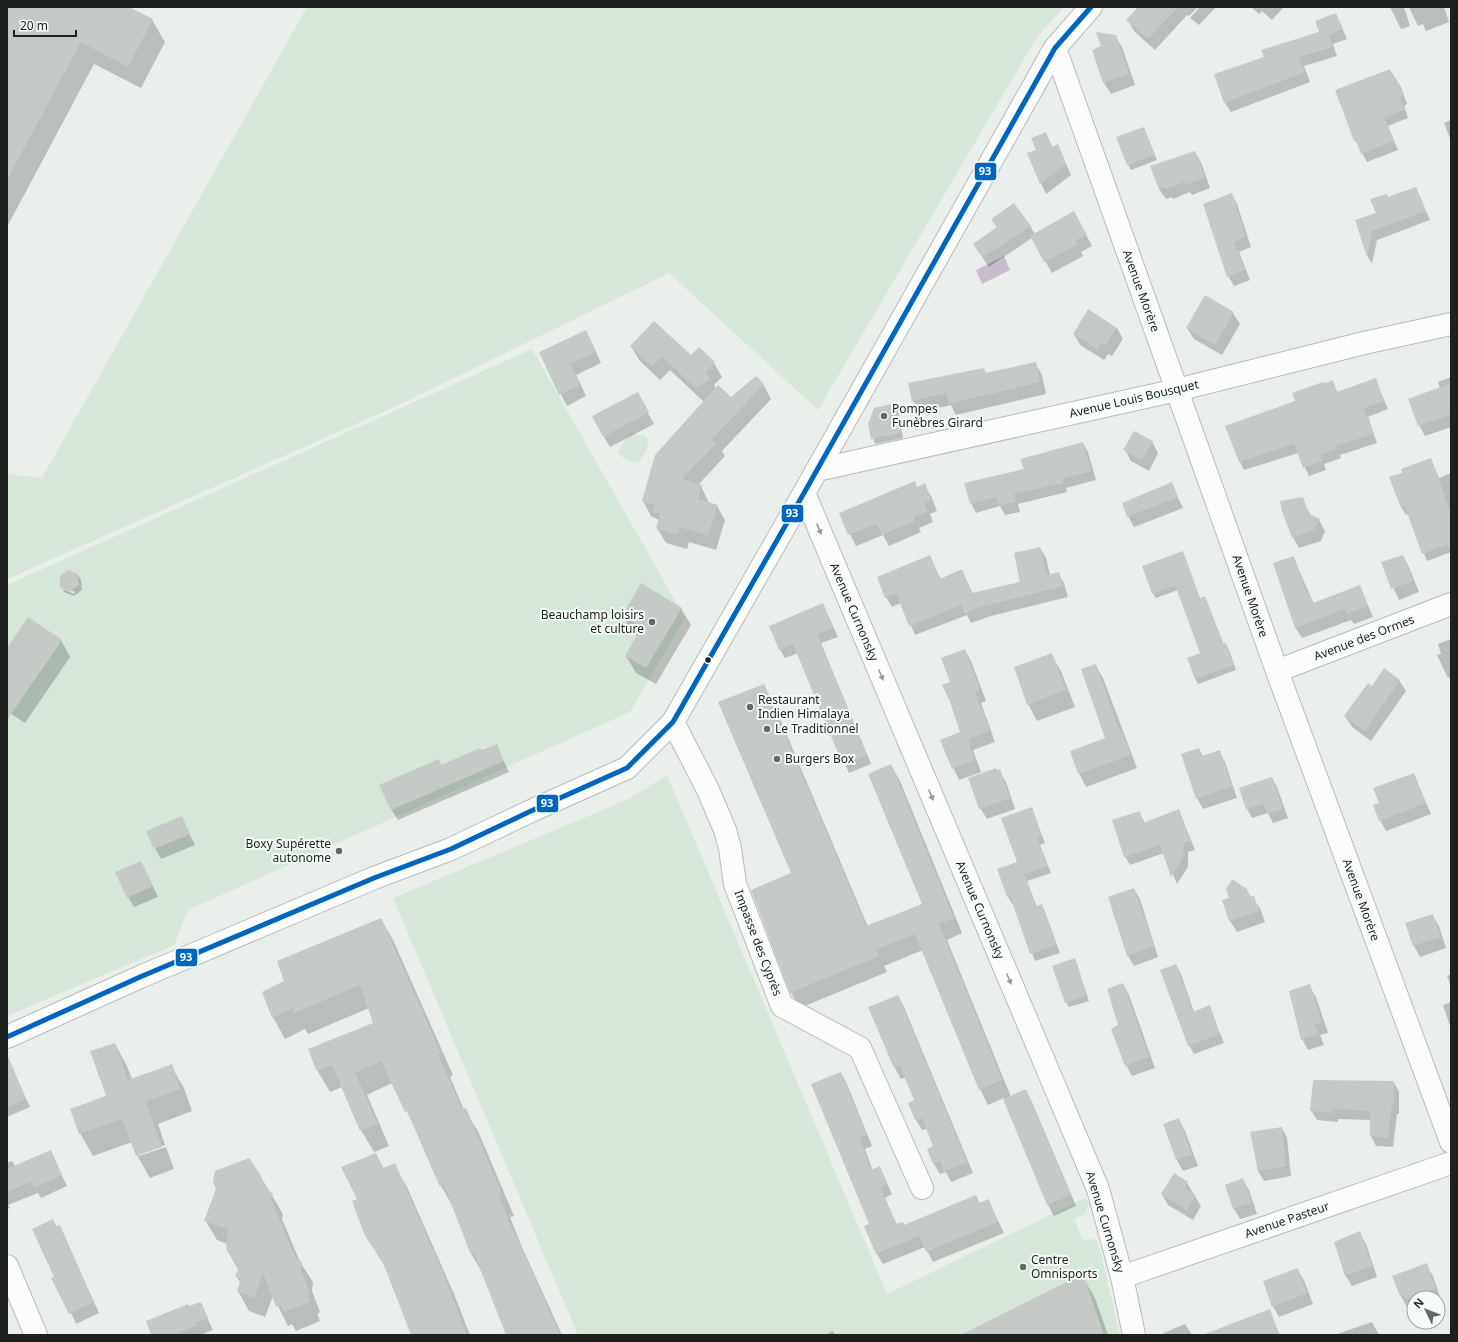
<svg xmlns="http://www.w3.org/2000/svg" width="1458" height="1342" font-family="'Noto Sans',sans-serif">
<rect width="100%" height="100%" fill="#e9eeea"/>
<path fill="#d6e6d9" d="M307 7H1064L1037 37 818 410 669 273 401 404 7 579V474L42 478Z
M532 349 685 618 630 712 188 910 174 945 7 1016V585Z
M630 433 645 436 648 440 647 450 638 462C629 463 624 460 618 452Z
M667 775 887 1294 1085 1198 1089 1203 1085 1214 1074 1219 1083 1240 1092 1239 1098 1241 1120 1335H578L393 898 629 799Z"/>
<path fill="#c9bccf" d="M1004 256 1010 270 982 284 976 270Z"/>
<path fill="#0003" d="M7 7H127L152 20 165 42 141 88 94 64 7 227Z
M1140 7H1198L1189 16 1187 15 1155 50 1134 31 1128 20Z
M1200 7H1216L1199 25 1190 18Z
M1251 7H1284L1272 20 1262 11 1259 14Z
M1390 7H1404L1410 26 1401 29Z
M1409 7H1444L1449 22 1426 31 1423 24 1418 26Z
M1336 14 1347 39 1333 44 1337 56 1304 66 1310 82 1231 112 1225 103 1215 75 1265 57 1320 33Z
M1115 36 1122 47 1135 85 1111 94 1104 83 1093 51 1102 47Z
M1390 70 1401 87 1407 104 1404 106 1408 118 1388 126 1398 150 1367 162 1355 140Z
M1451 120V141L1444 123Z
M1045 133 1053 148 1058 145 1071 175 1046 194 1028 154 1037 150Z
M1146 134 1157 160 1131 170 1128 165Z
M1194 152 1201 162 1210 188 1192 195 1190 192 1173 199 1172 197 1166 199 1159 189Z
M1416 188 1430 220 1377 240 1372 264 1368 257 1357 221 1377 214 1388 198Z
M1232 195 1237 204 1251 247 1239 252 1250 280 1234 286 1228 276Z
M993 220 1030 226 1035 234 1080 223 1092 246 1081 252 1083 256 1052 273 1032 238 989 267 974 245 997 228Z
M1233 313 1240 324 1222 355 1194 339 1187 328Z
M1117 328 1123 339 1112 356 1108 354 1104 360 1080 345 1074 334Z
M592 343 601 363 576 375 586 396 567 406 540 353Z
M631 346 714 363 722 377 714 385 716 389 731 398 763 384 771 399 722 451 725 456 698 485 701 486 709 503 717 506 725 520 716 550 689 542 687 549 666 543 657 528 659 520 651 516 643 501 704 402 670 370 660 380 639 360Z
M1035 363 1042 375 1046 394 956 415 951 405 920 412 913 401 909 384 984 369 986 374Z
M1451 377V427L1425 436 1419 425 1440 388 1438 382Z
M1375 379 1388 409 1368 417 1377 443 1340 455 1341 458 1324 464 1326 470 1309 476 1298 453 1244 470 1240 462 1296 402 1332 382 1338 393Z
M643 404 654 424 610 447 604 437Z
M895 404 898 410 903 438 875 444 869 424Z
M1152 442 1158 453 1149 471 1131 461 1125 450Z
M1083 443 1088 452 1096 480 1066 488 1067 492 1018 504 1020 512 1005 515 1000 506 976 513 971 503 1026 469Z
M1431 459 1439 478 1451 473V540L1448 541 1451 552 1427 561 1409 514 1406 515 1402 508 1390 477 1403 473Z
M914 482 918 488 924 485 931 496 937 511 930 514 933 522 919 528 921 532 889 546 883 535 856 546 840 514Z
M1171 483 1183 508 1134 527 1128 516Z
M1302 498 1311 516 1319 520 1325 531 1321 541 1299 548 1293 537Z
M1040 548 1046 558 1050 575 1058 573 1064 583 1068 597 991 616 971 623 967 615 915 635 901 603 892 607 886 597 929 556 941 579 962 571 973 594 1021 582Z
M1182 552 1200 599 1205 597 1207 602 1224 645H1226L1229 650 1236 670 1198 684 1195 678 1201 654 1178 590 1156 598 1153 593Z
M1403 556 1409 567 1419 592 1399 600 1382 563Z
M1293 557 1314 604 1360 586 1373 617 1354 624 1351 620 1302 638 1295 627Z
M78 575 81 580 82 590 74 596 64 592 63 589 74 594 75 592 61 586Z
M823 604 838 637 821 643 871 764 849 773 798 653 785 658 780 650Z
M681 608 691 625 656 684 636 673 626 656 638 636 633 633 623 616Z
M1451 639V677L1448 678 1437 655 1441 654 1438 644Z
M61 640 70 657 25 723 7 711V647Z
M965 650 971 661 986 701 981 703 995 742 973 750 981 772 959 780 941 740 961 733 952 682Z
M1051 654 1061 671 1075 707 1037 721 1028 704Z
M1095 665 1103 678 1137 768 1086 787 1079 773 1106 739Z
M1399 680 1406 691 1371 741 1352 727 1345 716 1372 687Z
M764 685 772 700 868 927 923 904 891 765 900 781 962 933 947 940 1011 1097 1026 1091 1032 1102 1076 1206 1054 1216 1048 1205 1004 1098 988 1105 980 1089 923 950 884 966 887 972 800 1008 791 993 752 891 792 874Z
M496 745 509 772 398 820 391 809 441 766Z
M1199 749 1203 756 1219 751 1225 762 1237 798 1203 809 1197 798Z
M999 771 1006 782 1015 809 987 819 980 808 997 772Z
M1414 775 1431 814 1386 831 1380 820V804Z
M1272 778 1277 787 1288 818 1273 823 1268 813 1252 818 1247 809Z
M1031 808 1045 843 1040 845 1051 873 1027 881 1037 907 1041 905 1045 912 1060 953 1035 961 1014 903 1012 904 1008 897Z
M1179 811 1195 850 1188 852V867L1177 884 1164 853 1130 865 1125 856 1139 813 1145 823Z
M181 817 195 845 161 859 155 848Z
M141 862 158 897 134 907 128 897Z
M1134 889 1140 899 1158 957 1134 966 1128 956 1109 898Z
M1246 890 1260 908 1265 922 1237 932 1230 921 1223 901Z
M1432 915 1439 926 1446 948 1420 957 1414 946 1406 924Z
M381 919 393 940 453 1075 450 1077 464 1110 478 1131 514 1216 510 1217 521 1245 562 1335H507L484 1276 472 1255 454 1208 441 1186 418 1133 392 1083 367 1095 389 1146 374 1152 361 1130 342 1087 330 1092 317 1070 310 1049 374 1024 369 1008 308 1034 305 1029 285 1039 273 1017 285 981Z
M1075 959 1089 1001 1069 1007 1066 1002Z
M1176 965 1181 974 1194 1012 1209 1007 1224 1043 1194 1054 1189 1045Z
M1451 974V987L1447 976Z
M1123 984 1129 995 1155 1068 1132 1076 1126 1065Z
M1309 986 1316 997 1328 1033 1320 1035 1324 1045 1308 1050 1302 1039Z
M898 996 904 1007 973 1173 951 1182 946 1172 940 1174 934 1164 935 1146 927 1129 922 1130 916 1120V1100L906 1077 901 1079 895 1068 869 1008Z
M1451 1002V1029L1443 1005Z
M115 1044 127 1066 132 1079 171 1066 184 1088 192 1111 158 1124 165 1145 139 1154V1156L166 1147 174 1169 150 1178 137 1155 132 1142 93 1156 80 1133 107 1096Z
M841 1073 847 1084 872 1146 865 1149 873 1171 880 1168 892 1194 885 1198 897 1225 904 1226 976 1196 980 1204 988 1200 1004 1233 933 1262 925 1247 883 1264 877 1254 870 1225Z
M15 1075 30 1107 7 1117V1078Z
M1394 1082 1399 1092V1114H1397L1393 1147 1376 1146 1371 1136V1120L1338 1119V1122L1317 1120 1311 1110Z
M1179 1120 1185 1131 1198 1166 1183 1171 1177 1160 1165 1125Z
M1282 1128 1287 1138 1291 1176 1264 1181 1258 1171 1252 1133Z
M50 1151 67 1186 41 1198 38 1193 8 1205 10 1208 7 1209V1163L12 1161 15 1166Z
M376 1154 384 1169 394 1165 407 1187 454 1294 470 1335H412L386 1268 366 1236 359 1199Z
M259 1174 283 1214 282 1219 300 1262 313 1282 312 1291 320 1312 317 1314 320 1321 296 1331 292 1324 288 1326 273 1296 265 1317 249 1311 238 1291 241 1283 236 1276 239 1271 231 1257 227 1244 217 1240 205 1220Z
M1243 1180 1249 1190 1257 1214 1240 1219 1234 1209 1226 1185Z
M1187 1183 1201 1206 1193 1220 1168 1205 1162 1194Z
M59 1226 99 1313 76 1324 55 1277Z
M1359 1233 1366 1244 1377 1277 1352 1286 1346 1276Z
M1426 1265 1433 1276 1441 1300 1438 1302V1298H1414V1309H1412L1410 1305 1407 1307 1401 1296Z
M1297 1269 1304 1280 1313 1304 1279 1317 1273 1306Z
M1082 1276 1095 1298 1108 1335H963Z
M200 1303 213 1330 201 1335H152Z
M1269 1310 1280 1335H1226Z
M1372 1322 1379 1335 1337 1334Z
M1185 1324 1192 1335H1159Z
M833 1331 835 1335H825Z"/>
<path fill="#c6cac7" d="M7 7H129L153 19 128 67 81 42 7 180Z
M1138 7H1178L1148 39 1126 20Z
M1336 13 1343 29 1329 35 1333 47 1299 57 1305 72 1224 103 1214 74 1264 57 1261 50 1319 32 1315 21Z
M1096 32 1116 35 1129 74 1103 83 1092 50 1101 46Z
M1390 69 1393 78H1396L1403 96 1400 97 1404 110 1384 117 1394 141 1361 154 1356 140 1354 141 1335 90Z
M1144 127 1155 155 1127 165 1116 137Z
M1046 132 1052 147 1058 144 1066 164 1040 184 1027 153 1036 150 1031 138Z
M1195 151 1205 178 1185 185 1184 182 1166 189 1165 187 1159 189 1150 166Z
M1416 187 1426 211 1372 231 1367 257 1355 220 1376 213 1370 199 1387 194 1388 197Z
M1232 193 1246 237 1234 242 1245 270 1227 277 1203 204Z
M1014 203 1031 226 983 257 973 244 997 227 991 219Z
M1074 211 1087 235 1076 240 1078 244 1044 262 1030 236Z
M1205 295 1234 312 1215 345 1186 328Z
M1088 309 1117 328 1106 345 1101 343 1097 349 1073 334Z
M654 321 691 355 699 347 715 362 705 373 711 379 695 388 662 356 652 367 630 346Z
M586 330 596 351 571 364 581 385 559 395 539 352Z
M1036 362 1040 382 949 404 946 393 912 401 908 383 984 368 985 373Z
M756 376 764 384 711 440 716 443 682 479 702 485 698 499 718 505 708 536 680 527 678 535 656 528 660 514 653 512 655 505 642 501 655 455 718 385 731 397Z
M1376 378 1384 401 1364 408 1373 434 1336 446 1337 449 1320 455 1322 461 1303 468 1294 444 1239 462 1225 426 1295 401 1292 393 1323 382 1325 383 1333 380 1337 392Z
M1451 383V414L1418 426 1408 399Z
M638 392 649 412 603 437 592 416Z
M895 403 901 433 871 439 868 424 874 408Z
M1134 431 1153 441 1142 460 1123 450Z
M1083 442 1091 471 1062 479 1063 483 1014 494 1016 502 999 506 996 497 970 504 964 483 1024 469 1020 459Z
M1431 458 1451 514V543L1422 554 1405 507 1401 508 1389 477 1402 473 1401 469Z
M915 481 917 487 925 483 931 500 925 503 928 511 914 517 915 521 882 535 877 524 848 535 839 513Z
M1172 482 1178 497 1127 517 1122 503Z
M1303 497 1309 514 1320 519 1314 530 1292 538 1282 511 1280 501Z
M1040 547 1047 575 1059 572 1063 586 977 608 965 614 961 605 909 626 896 593 885 598 877 577 930 555 940 579 962 569 972 593 1020 582 1014 553Z
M1183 551 1200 598 1205 596 1223 644 1226 643 1234 665 1195 679 1187 658 1200 653 1175 585 1152 594 1142 566Z
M1403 555 1413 581 1391 589 1381 562Z
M1294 556 1306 592H1308L1313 603 1360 585 1368 606 1347 614 1345 609 1295 628 1273 563Z
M68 570 78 574 79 585 70 591 60 587V576Z
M641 583 682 608 646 668 625 656 641 628 622 616Z
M823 603 833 628 817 634 867 755 843 765 793 644 779 650 769 626Z
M28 617 62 640 7 720V648Z
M965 649 980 690 975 692 990 731 968 739 975 760 952 769 940 740 960 732 950 702 942 685 950 682 941 658Z
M1052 653 1066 690 1027 705 1014 667Z
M1096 664 1120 732H1122L1131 755 1078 774 1070 751 1105 738 1081 669Z
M1384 668 1400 680 1365 731 1344 716 1368 683 1372 686Z
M764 684 866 926 922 904 868 774 891 764 954 918 939 924 1002 1080 979 1090 915 934 876 950 879 956 790 993 751 890 791 873 718 702Z
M497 744 504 761 391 810 379 785 439 759 441 765 480 748 482 751Z
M1199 748 1202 756 1220 750 1232 786 1196 799 1181 754Z
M996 768 997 770 1000 769 1010 798 979 809 968 778Z
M1414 773 1426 803 1379 821 1373 805 1379 803 1373 788Z
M1272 777 1283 809 1267 814 1264 804 1246 809 1239 788Z
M1032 807 1042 836 1037 837 1048 866 1024 874 1036 906 1042 904 1056 945 1030 954 1010 896 1007 897 997 869 1017 862 1001 818Z
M1179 809 1191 841 1184 843 1183 858 1171 877 1160 845 1124 857 1112 820 1140 811 1143 823Z
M182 816 190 834 154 849 146 831Z
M141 861 153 886 127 898 115 872Z
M1232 879 1247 889 1250 897 1254 896 1259 911 1229 921 1222 900 1229 898 1226 889Z
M1134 888 1154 946 1127 956 1108 897Z
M1433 914 1441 937 1413 946 1405 923Z
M381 918 441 1053 438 1055 462 1109 466 1108 502 1194 499 1195 514 1234 516 1235 560 1335H506L474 1253 471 1255 444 1185 440 1187 407 1111 405 1112 381 1061 355 1073 378 1124 360 1131 332 1065 316 1070 308 1049 373 1023 360 985 294 1013 293 1008 272 1018 262 992 284 981 277 961Z
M1075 958 1087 995 1065 1003 1052 966Z
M1176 964 1193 1012 1210 1005 1220 1034 1188 1046 1160 970Z
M1123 983 1149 1057 1125 1066 1111 1029 1118 1025 1107 989Z
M1310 984 1322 1022 1315 1024 1318 1034 1301 1040 1289 991Z
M898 995 967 1162 944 1172 940 1161 933 1164 927 1149 933 1146 922 1118 915 1120 908 1103 914 1100 900 1066 894 1068 868 1007Z
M115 1043 128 1080 172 1064 180 1089 146 1102 162 1147 136 1156 122 1119 79 1134 70 1109 106 1096 90 1051Z
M7 1054 26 1099 7 1107Z
M841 1072 867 1135 860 1138 871 1170 880 1166 887 1183 880 1187 896 1224 903 1222 904 1225 976 1195 979 1203 989 1199 998 1222 926 1252 919 1236 876 1254 864 1226 869 1224 811 1084Z
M1313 1080 1394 1081V1105H1392L1388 1138 1370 1136V1111L1333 1109V1113L1310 1111Z
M1026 1089 1071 1195 1047 1205 1003 1099Z
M1179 1118 1192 1155 1176 1160 1163 1124Z
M1282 1127 1286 1166 1258 1171 1250 1132Z
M51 1150 62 1175 34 1188 31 1182 7 1192V1169Z
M376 1153 383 1168 395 1163 442 1270 467 1335H411L382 1260 365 1236 352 1201 357 1199 341 1167Z
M249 1158 260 1174 266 1189 273 1194 271 1199 296 1259 302 1262 301 1271 310 1292 307 1294 310 1302 284 1312 281 1305 276 1307 263 1273 254 1298 237 1291 241 1279 235 1276 239 1268 227 1251 226 1241 228 1229 204 1221 216 1189 213 1182 215 1171Z
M1174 1173 1188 1182 1185 1188 1196 1195 1187 1210 1161 1194Z
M1243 1178 1252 1203 1233 1209 1225 1185Z
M53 1219 56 1226 60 1225 94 1302 69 1314 51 1278 54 1277 32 1229Z
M1360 1231 1372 1266 1345 1276 1334 1242Z
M1427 1263 1436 1289 1409 1299V1297L1405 1299 1404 1295 1400 1296 1392 1276Z
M1298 1268 1307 1293 1272 1307 1263 1281Z
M1083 1274 1104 1335H961Z
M201 1302 208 1318 196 1323 197 1325 174 1335H151L146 1321 188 1304 189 1306Z
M1270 1309 1279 1335H1205V1334Z"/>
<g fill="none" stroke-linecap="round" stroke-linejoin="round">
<g stroke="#b9bcb9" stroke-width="24">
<path id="minor" d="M1055 48 1277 671 1451 1142
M817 470 1177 390 1364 343 1451 324
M804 493 1098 1189 1122 1277 1134 1335
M1277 671 1451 604
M673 722 708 790 725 830 730 848 735 884 782 1006 860 1048 922 1188
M7 1037 140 977 374 878 451 849 531 811 627 768 673 722 804 493 1055 48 1091 7
M7 1266 36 1335
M1122 1277 1451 1163"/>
</g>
<use href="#minor" stroke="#fcfcfc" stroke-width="22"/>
<g stroke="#f5fcf7" stroke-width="8">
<path id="bus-1" d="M7 1037 140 977 374 878 451 849 531 811 627 768 673 722 804 493 1055 48 1091 7"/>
</g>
<use href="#bus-1" stroke="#0065bd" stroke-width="5"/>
</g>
<defs><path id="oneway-solid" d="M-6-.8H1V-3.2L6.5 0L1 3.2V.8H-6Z"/></defs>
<g fill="#989999">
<use href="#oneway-solid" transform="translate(819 529) rotate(67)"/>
<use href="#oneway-solid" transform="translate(881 675) rotate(67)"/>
<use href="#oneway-solid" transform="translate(931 795) rotate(67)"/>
<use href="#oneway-solid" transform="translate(1009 979) rotate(67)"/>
</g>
<g fill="#656966" stroke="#f5fcf7" stroke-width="1.5">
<circle cx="884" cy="416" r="4"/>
<circle cx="652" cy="622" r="4"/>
<circle cx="750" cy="707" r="4"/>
<circle cx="767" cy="729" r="4"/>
<circle cx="777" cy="759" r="4"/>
<circle cx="339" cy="851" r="4"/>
<circle cx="1023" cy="1267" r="4"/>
</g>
<circle fill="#1e211f" stroke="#f5fcf7" stroke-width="1.5" cx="708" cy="660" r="3.5"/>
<g text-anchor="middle" stroke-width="4" stroke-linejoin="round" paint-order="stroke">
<g font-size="12" fill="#1e211f" stroke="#f5fcf7">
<text transform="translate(1141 291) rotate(70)" y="4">Avenue Morère</text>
<text transform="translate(1134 399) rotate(-13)" y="4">Avenue Louis Bousquet</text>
<text transform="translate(1250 596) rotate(71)" y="4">Avenue Morère</text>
<text transform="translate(854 612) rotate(67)" y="4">Avenue Curnonsky</text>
<text transform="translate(1364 638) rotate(-21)" y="4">Avenue des Ormes</text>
<text transform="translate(1361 900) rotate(70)" y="4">Avenue Morère</text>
<text transform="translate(980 910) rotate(67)" y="4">Avenue Curnonsky</text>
<text transform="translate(758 943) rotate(69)" y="4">Impasse des Cyprès</text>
<text transform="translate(1287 1220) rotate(-19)" y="4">Avenue Pasteur</text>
<text transform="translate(1105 1222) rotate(73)" y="4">Avenue Curnonsky</text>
</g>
<g font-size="12" fill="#1e211f" stroke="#f5fcf7" text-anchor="start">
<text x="892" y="413">Pompes<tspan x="892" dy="14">Funèbres Girard</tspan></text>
<text x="644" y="619" text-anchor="end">Beauchamp loisirs<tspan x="644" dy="14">et culture</tspan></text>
<text x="758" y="704">Restaurant<tspan x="758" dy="14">Indien Himalaya</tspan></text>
<text x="775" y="733">Le Traditionnel</text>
<text x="785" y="763">Burgers Box</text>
<text x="331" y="848" text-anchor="end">Boxy Supérette<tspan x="331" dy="14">autonome</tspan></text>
<text x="1031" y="1264">Centre<tspan x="1031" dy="14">Omnisports</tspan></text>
</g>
</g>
<g stroke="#f5fcf7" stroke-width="1.5">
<rect x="974" y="162" width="23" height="19" rx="4" fill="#0065bd"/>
<rect x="781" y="504" width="23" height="19" rx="4" fill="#0065bd"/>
<rect x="536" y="794" width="23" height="19" rx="4" fill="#0065bd"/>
<rect x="175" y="948" width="23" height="19" rx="4" fill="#0065bd"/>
</g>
<g font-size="11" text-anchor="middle" font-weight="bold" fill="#fff">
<text x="985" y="175">93</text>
<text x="792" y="517">93</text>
<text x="547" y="807">93</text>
<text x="186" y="961">93</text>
</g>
<rect width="1458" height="1342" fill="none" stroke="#1e211f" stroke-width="16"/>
<g transform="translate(1426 1310) rotate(313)"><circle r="19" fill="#f5fcf7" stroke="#9fa4a1"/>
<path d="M0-3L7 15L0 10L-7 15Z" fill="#656966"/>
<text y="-6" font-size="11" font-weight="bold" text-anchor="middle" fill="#1e211f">N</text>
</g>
<path d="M14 30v6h62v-6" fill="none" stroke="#1e211f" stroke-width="2"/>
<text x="20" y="30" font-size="12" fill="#1e211f" stroke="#f5fcf7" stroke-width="3" paint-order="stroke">20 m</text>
</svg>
